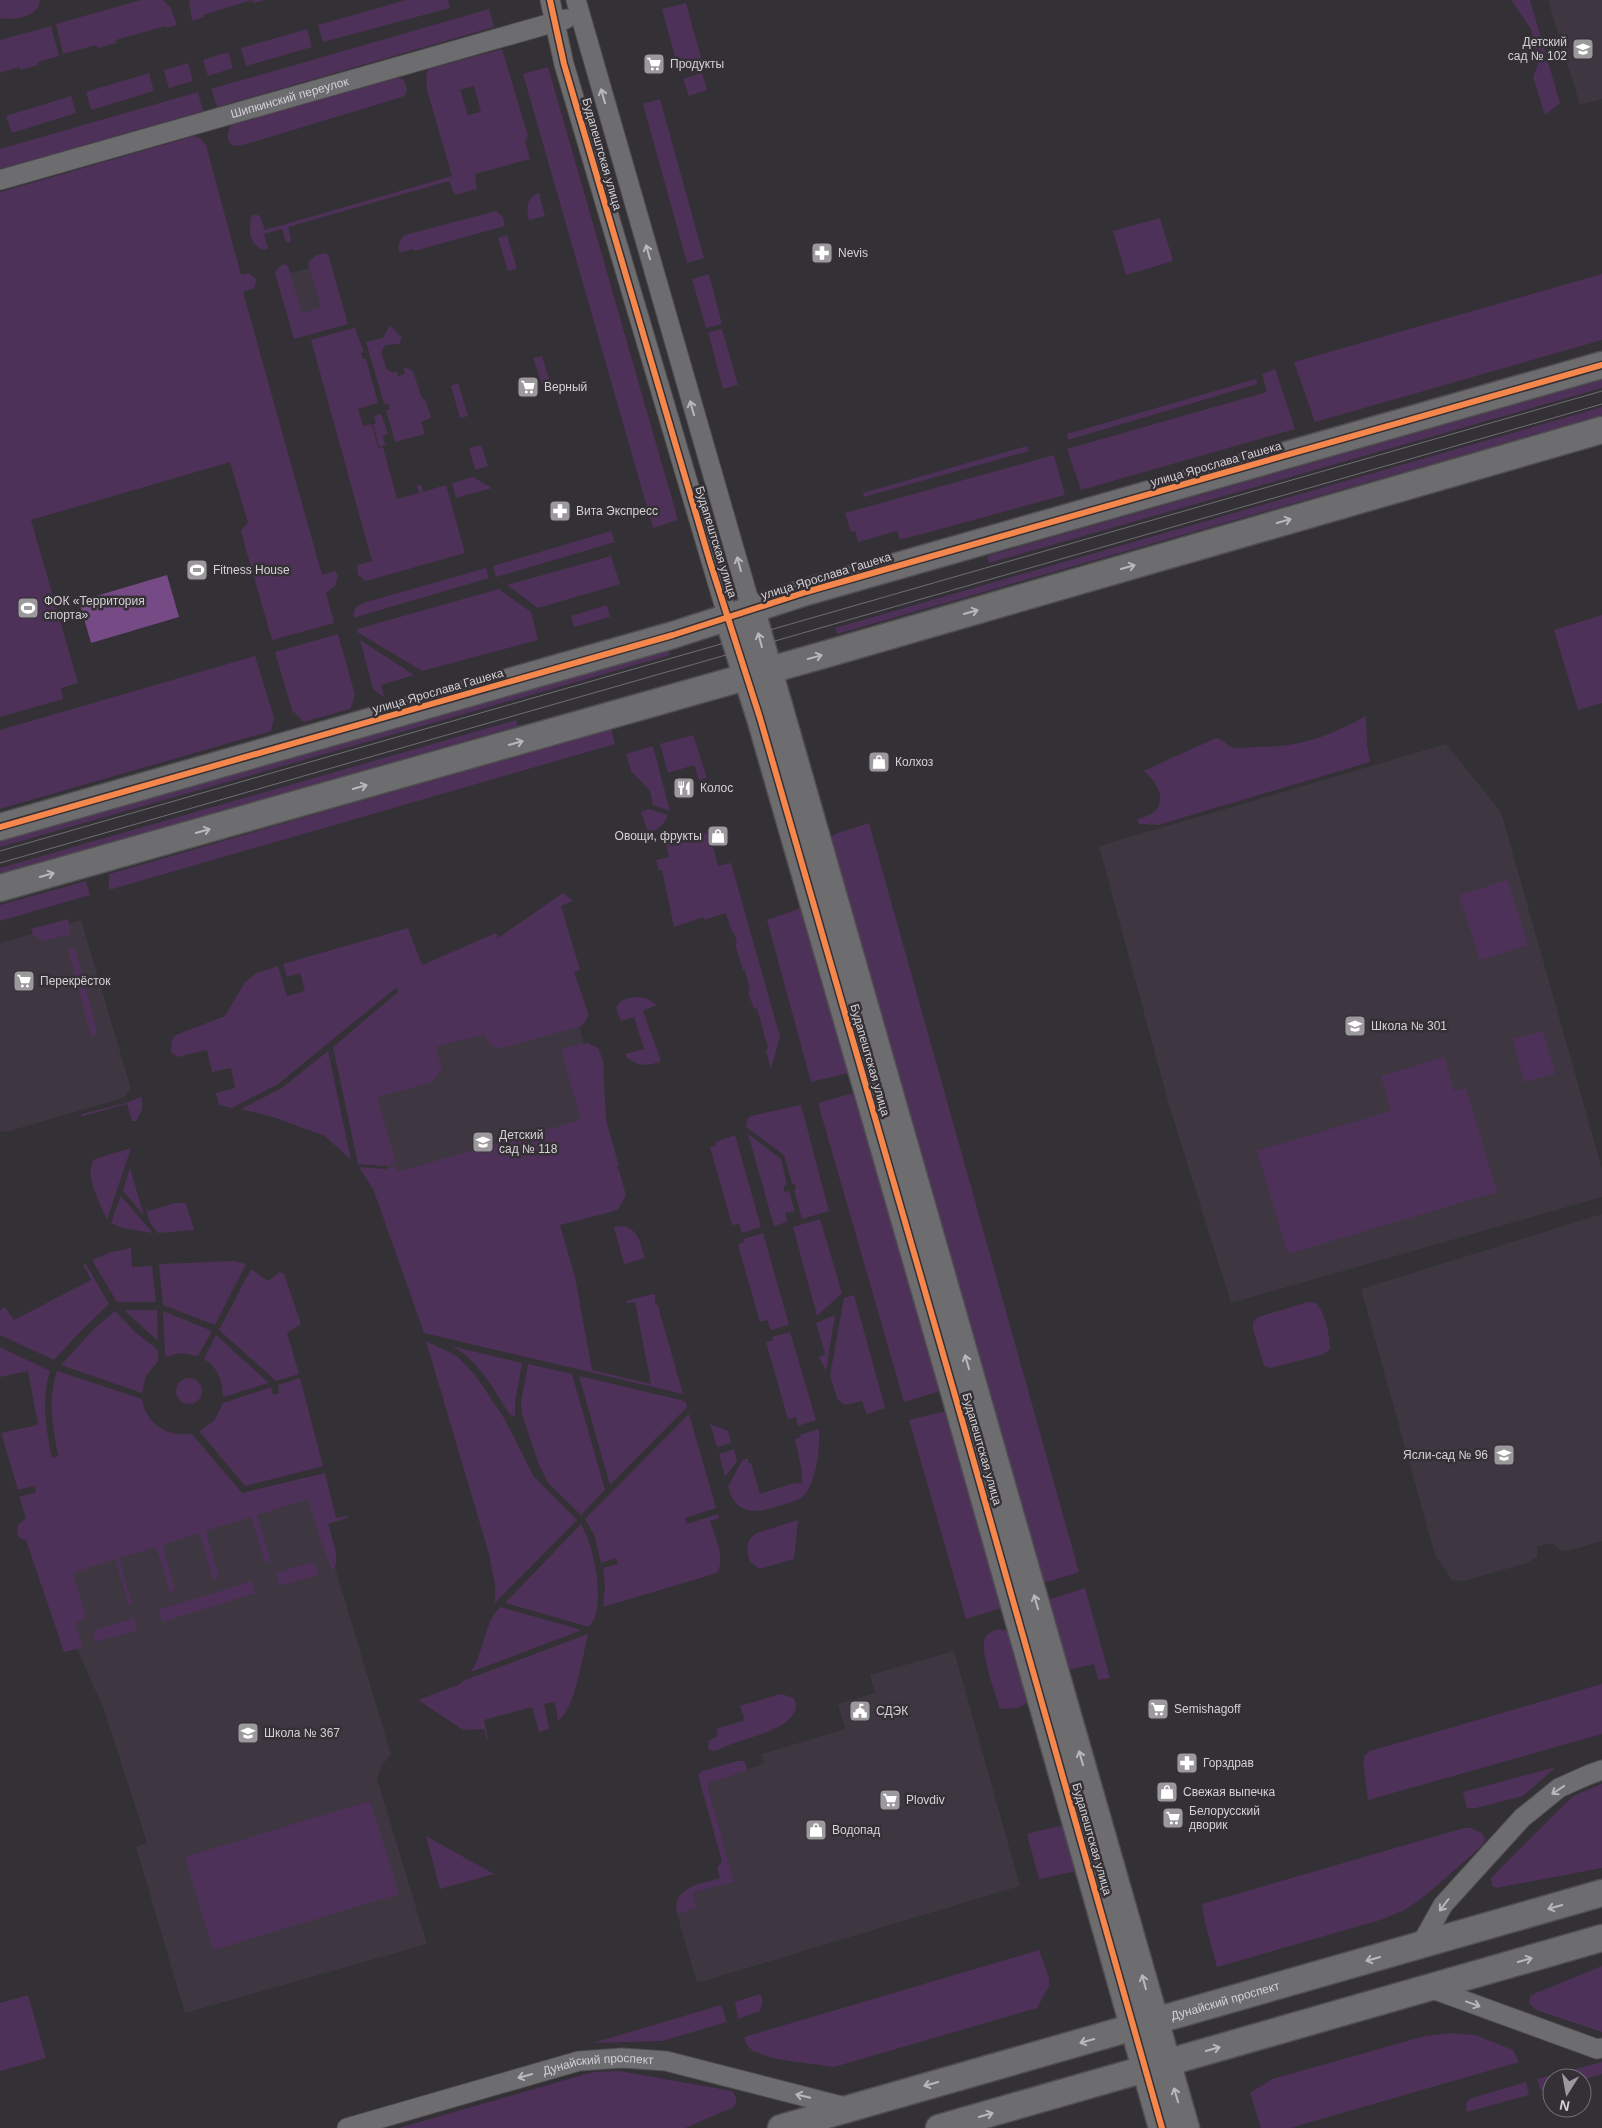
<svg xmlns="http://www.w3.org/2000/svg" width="1602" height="2128" font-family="Arial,sans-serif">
<rect width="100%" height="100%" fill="#333135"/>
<path fill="#3e3742" d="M1548 0H1602V99L1580 105Z
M310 268 322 307 302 313 290 273Z
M1446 744 1501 812 1602 1169V1197L1231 1303 1169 1105 1099 846Z
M81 920 131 1089 123 1098 6 1132 0 1131V943Z
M566 972 589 1065 600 1194 536 1220 429 1315 348 1037Z
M1602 1214V1541L1568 1551 1560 1550 1553 1543 1543 1545 1537 1547V1557L1527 1563 1463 1581 1452 1580 1435 1555 1361 1289Z
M312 1491 391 1754 382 1765 377 1779 427 1944 185 2013 136 1847 147 1843 105 1712 45 1577Z
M954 1651 1020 1886 697 1983 677 1914 697 1908 693 1893 734 1882 707 1782 764 1764 762 1754 845 1729 838 1704 875 1693 870 1675Z"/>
<path fill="#4e3158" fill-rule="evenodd" d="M0 0H40C39 17 14 21 0 18Z
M141 0H163L170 7 177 25 166 28 165 26 116 40V43L98 48 96 45 63 54 56 24Z
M189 0H265L253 3 252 0 203 15 204 17 192 21Z
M406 0H448L450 8 323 42 318 25Z
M1511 0H1530L1560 103 1545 115 1533 77 1538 64 1531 29Z
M686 3 701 58 677 64 662 9Z
M489 9 494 27 217 107 211 89Z
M51 26 59 56 38 62V65L20 70 19 67 0 73V40Z
M307 29 312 47 246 66 241 48Z
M502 49 528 136 525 142 530 159 475 174 477 189 455 195 449 181 288 227 291 240 289 243 286 242 282 229 264 234 268 248 265 250C249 246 249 231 251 217L254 214 260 216 265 230 452 176 427 90 426 74 429 69ZM474 86 481 112 468 115 460 90Z
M228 52 233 68 208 76 203 60Z
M188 63 193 81 169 88 164 70Z
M548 67 678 520 653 528 523 74Z
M149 73 154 91 91 110 86 92Z
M702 73 707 90 689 96 683 79Z
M397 78 403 79 407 89 406 94 402 97 243 145C228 149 224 137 231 125Z
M198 92 203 111 0 169V149Z
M71 96 76 113 12 133 6 116Z
M660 99 704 258 687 263 643 104Z
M194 136 200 138 206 145 241 275 249 273 257 280 254 288 243 292 322 575 335 571 338 576 335 586 326 593 334 623 272 640 241 532 243 527 248 523 230 462 31 520 78 683 61 688 63 699 0 717V192Z
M539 193 545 216 529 220C526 210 526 196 539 193Z
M496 211 503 217 505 226 414 251 412 249 400 253C397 244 399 241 405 235Z
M1160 218 1173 261 1126 275 1113 231Z
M507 235 517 269 508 271 498 238Z
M325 253 328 254 348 324 294 339 275 273 278 268 284 264 288 266 302 313 321 307 308 263 315 256Z
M709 274 722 324 706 328 692 279Z
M1602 274V340L1315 422 1294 362Z
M390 325 402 338 399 344 385 345 381 353 386 366 385 368 393 373 397 371 398 376 405 374 403 369 405 367 413 371 422 399H425L431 418 421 422 425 434 395 442 386 410 390 409 388 403 384 404 366 342 383 338Z
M354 326 364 352 361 353 363 359H366L378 403 358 409 363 426 372 424 378 448 383 447 397 499 419 493 417 485H421L423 492 446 485 465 553 366 581 358 575 357 565 372 561 311 340 353 328Z
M722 329 738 385 723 389 708 332Z
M542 356 551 385 543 387 533 358Z
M1275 369 1295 429 1081 490 1067 449 1267 392 1262 374Z
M1256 379 1257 384 1068 440 1067 434Z
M1602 380V388L989 563 987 556Z
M458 383 468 416 460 418 451 386Z
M1602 407V415L837 634 835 628Z
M381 414 388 434 383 436 385 444H389L379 447 373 424 376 423 374 416Z
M481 445 488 466 475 470 469 448Z
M1027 446 1029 451 864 497 863 493Z
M1054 455 1065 495 900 540 897 531 858 542 855 531 851 532 845 513Z
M473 477 492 488 456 498 452 483Z
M611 531 615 542 496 577 493 566Z
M611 556 620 584 538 608 507 585Z
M486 568 489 578 353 618 355 608 363 603Z
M499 589 531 612 538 640 422 671 357 632V629Z
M607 605 610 617 574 627 571 616Z
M1602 615V703L1578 710 1554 630Z
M338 634 355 695 350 709 304 722 292 710 275 652Z
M360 640 414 675 381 685 384 696H382L373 689Z
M668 648 670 655 0 847V840Z
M255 656 274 717 271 731 0 809V730Z
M1366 716 1367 745 1370 762 1158 825 1139 824 1137 819C1169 813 1165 787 1143 771L1216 738C1223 739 1226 745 1232 747 1239 749 1249 747 1256 747 1302 747 1326 737 1366 716Z
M516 720 518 726 0 874V868Z
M611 729 615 744 109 890V874Z
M693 735 707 778 699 780 694 765 668 773 660 744Z
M653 746 670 811 653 805 650 791 631 771 626 754Z
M649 809 668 815 663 824 649 835 641 812Z
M869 823 1079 1572 1047 1582 1042 1581 829 839 835 834Z
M709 832 718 866 731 863 780 1037 771 1069 766 1051 768 1048 757 1008 754 1009 748 992 750 990 745 970H743L735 944 737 943 734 932H732L726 913 704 920 703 917 674 927 662 870H659L656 860 669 857 666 843Z
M1507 880 1528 945 1480 960 1459 895Z
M86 881 90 895 0 921V905Z
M563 893 573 901 561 906 580 970 574 972 588 1013C588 1018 585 1023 581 1026L502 1048 491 1046 484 1035H481L436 1047 442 1069 432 1082 377 1097 396 1163 383 1166 358 1164 333 1047 398 992 397 987 278 1084 232 1108 219 1105 216 1093 235 1088 231 1068 212 1072 207 1050 178 1057 171 1053 172 1040 176 1035 225 1016 245 982 257 973 278 966 287 996 305 991 300 973 287 977 283 964 408 928 422 965 496 933 498 938Z
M801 908 848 1073 811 1082 767 920Z
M68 919 71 934 44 941 33 935 31 929Z
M75 947 98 1034 91 1036 68 950Z
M632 997 646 998 657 1005 643 1011 661 1061C647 1067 639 1066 627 1058L625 1054 644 1049 634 1017 621 1021 616 1008 621 1001Z
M1543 1031 1555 1074 1524 1082 1513 1039Z
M588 1043 598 1048 603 1060 606 1120 619 1166 616 1167 619 1170 626 1195 618 1209 611 1212 560 1225 575 1277 592 1370 651 1384 635 1302 626 1303V1301L652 1294 655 1295V1303L658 1306 683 1394 424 1333 380 1208 373 1189 359 1167 385 1169 397 1166V1172L581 1120 561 1049Z
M328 1051 351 1160 325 1136 276 1118 241 1109 282 1088Z
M1444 1057 1454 1091 1466 1088 1497 1192 1288 1254 1257 1151 1391 1111 1381 1076Z
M850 1094 855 1095 940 1391 904 1402 818 1103Z
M140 1097 142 1098V1109L136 1121H132L127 1104 80 1117 82 1114 126 1103Z
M801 1105 829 1211 802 1219 794 1190 796 1189 795 1184H792L784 1155 746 1127 748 1118 751 1116Z
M748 1134 781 1159 787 1185 784 1186V1192L789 1191 795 1211 785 1213 787 1222 774 1226Z
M735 1135 761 1227 742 1233 739 1224 732 1225 710 1147 716 1146V1142Z
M131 1148 107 1220C101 1204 82 1173 95 1159Z
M130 1168 144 1216 123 1191Z
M121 1196 153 1233 122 1228 111 1223Z
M174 1203H186L194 1230 158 1233 150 1223 146 1208 150 1211Z
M820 1219 842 1293 817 1316 793 1227Z
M623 1226C639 1230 640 1243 645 1258L624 1264 614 1227Z
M763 1233 789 1325 771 1330 767 1320 760 1322 738 1245 744 1242V1239Z
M131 1248 132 1267 152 1266 156 1302H117L92 1260 111 1252Z
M234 1261 246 1264 215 1325 163 1305 159 1264Z
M86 1264 109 1304 81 1331 54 1360 0 1335V1310L5 1307 14 1320 91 1280 83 1265Z
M251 1269 268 1281 280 1272 284 1274 301 1324 287 1333 299 1374 276 1381 219 1330Z
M854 1295 885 1408 867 1414 862 1401 845 1405 838 1400 830 1376 844 1298Z
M1308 1302 1316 1303C1325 1312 1330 1336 1330 1349L1324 1354 1271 1368 1264 1366 1253 1329V1322L1258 1317Z
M124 1310H157L158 1341Z
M115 1311 135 1332 158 1350V1361L146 1376 142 1393 61 1365 93 1330Z
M163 1311 212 1331 198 1356 180 1353 165 1357Z
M835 1315 826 1371 819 1357 825 1354 816 1323Z
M790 1332 816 1420 798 1426 796 1417 788 1419 766 1342 773 1340 772 1337Z
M216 1335 269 1383 223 1397C223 1382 218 1367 204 1359Z
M426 1341 457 1356 476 1376 504 1418 534 1477 577 1520 495 1603V1584L489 1554Z
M451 1346 522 1363 515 1403V1416L510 1415C494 1390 479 1360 451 1346Z
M0 1347 50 1371C41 1399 46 1430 52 1458L58 1456C53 1424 47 1404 57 1371L142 1399C146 1425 168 1437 192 1434L242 1493 325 1473 336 1518 347 1516 348 1518 328 1524C332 1540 341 1556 333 1572L322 1545 308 1499 257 1515 271 1561 265 1562 251 1517 206 1531 219 1577 213 1579 199 1533 163 1545 175 1590 170 1592 156 1547 119 1558 132 1604 129 1606 115 1559 73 1573 86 1618 75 1623 83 1650 80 1648 64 1652 26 1540 19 1538 17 1534 18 1525 26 1518 19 1497 36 1492 35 1486 18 1490 1 1433 38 1425 28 1371 0 1377Z
M528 1364 572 1374 605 1490 581 1515 548 1483 539 1465 522 1414 521 1402Z
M579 1376 685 1401 687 1407 610 1485Z
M300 1378 323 1466 245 1486 199 1431 214 1421 223 1403 271 1387 273 1395 279 1393 278 1385Z
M176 1391a13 13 0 1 1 26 0a13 13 0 1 1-26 0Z
M941 1412H946L1002 1606 999 1609 966 1619 909 1420Z
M689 1414 716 1508 685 1518 687 1524 718 1514 719 1518 710 1521C715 1538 726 1557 717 1573L603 1607 605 1586 603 1568 618 1564 616 1558 601 1563 594 1535 585 1519Z
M710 1424 728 1431 731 1443 717 1447Z
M819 1429C820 1450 817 1479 804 1496 797 1501 789 1503 782 1505 757 1513 737 1517 728 1487L742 1460 748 1458V1463H751L760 1494 791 1484 802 1483V1471L795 1439 801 1437 800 1435Z
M734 1449 737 1461 725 1477 719 1454Z
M798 1520 794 1559 759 1569 750 1562C746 1550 745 1540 757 1533Z
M581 1524C594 1547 603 1592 595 1617 594 1620 591 1624 589 1627L505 1603Z
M314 1562 319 1574 280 1586 276 1573Z
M252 1581 255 1593 162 1622 159 1610Z
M1085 1588 1110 1678 1098 1680 1094 1664 1068 1670 1048 1600Z
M500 1607 582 1630 471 1672C484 1652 484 1623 500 1607Z
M134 1618 137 1630 96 1642 92 1631Z
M998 1629 1009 1631 1028 1702 1018 1708 1000 1709C996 1695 979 1650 985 1638 988 1633 993 1631 998 1629Z
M588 1634C583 1654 575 1710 558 1721L555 1702 544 1704 549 1729 539 1732 532 1707 484 1720 488 1739 487 1740 484 1729 463 1730 418 1700 458 1685 465 1680Z
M1602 1684V1734L1368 1800 1363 1762 1365 1755 1370 1751Z
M781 1694 794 1698C806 1724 755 1736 740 1741 733 1743 723 1748 715 1751L709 1750 708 1741 718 1736 716 1729 743 1721 744 1717 740 1706Z
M738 1761H744L748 1770 707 1783 734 1882 693 1893 697 1908 677 1914C672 1886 701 1884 720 1878L717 1868 722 1861 698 1775 702 1771Z
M1556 1767 1523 1796 1476 1808H1467L1463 1792Z
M1602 1784V1868L1496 1888 1492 1886 1491 1878 1573 1796Z
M370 1801 399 1894 213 1950 185 1857Z
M1059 1826 1064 1827 1077 1871 1039 1879 1027 1834Z
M1464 1828H1471L1482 1833 1485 1839 1484 1844 1426 1895 1405 1910 1380 1920 1217 1967 1205 1923 1202 1904Z
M426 1836 494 1874 440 1889Z
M1039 1950 1049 1978V1986L1037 2008 834 2067 776 2059 753 2051 747 2045 744 2037Z
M1602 1966V2032L1536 2010 1529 2003 1530 1996 1536 1993Z
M760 1994 763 2001 760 2011 738 2019 735 2002Z
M28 1995 46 2058 0 2071V2003Z
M721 2005 727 2022 662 2041 593 2043Z
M1450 2033 1475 2035 1513 2050 1519 2062 1290 2128H1261L1250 2093 1272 2079 1425 2036Z
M1602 2062V2074L1582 2080V2078H1552V2088L1541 2091 1537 2079Z
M619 2071 732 2091 736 2098V2104L732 2108 685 2128H399L593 2072Z
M1526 2082 1529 2095 1467 2112 1466 2104 1469 2099Z"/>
<path fill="#754a85" d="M167 575 179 617 91 643 79 601Z"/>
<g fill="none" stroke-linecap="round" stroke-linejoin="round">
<g stroke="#504e51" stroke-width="21">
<g id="street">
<path d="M550 0 564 64 728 618"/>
<path d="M576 0 752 611"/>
<path id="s1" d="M0 180 566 19"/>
<path d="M1420 1946 1443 1905 1522 1818 1559 1788 1588 1775 1602 1770"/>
<path d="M1427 1987 1597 2049 1602 2048"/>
<path id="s2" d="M347 2128 579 2061 622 2058 666 2061 849 2108"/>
</g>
</g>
<g stroke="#504e51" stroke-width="29">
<g id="secondary">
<path d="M752 611 1186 2128"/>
<path d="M728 618 760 718 956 1399 1162 2128"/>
<path d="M0 827 673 635 806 592 1602 365"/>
<path d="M0 888 823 655 1602 430"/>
<path id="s3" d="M781 2128 1602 1893"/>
<path d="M939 2128 1602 1938"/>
</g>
</g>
<use href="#street" stroke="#6d6c6e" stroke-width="19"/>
<use href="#secondary" stroke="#6d6c6e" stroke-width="26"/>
<path stroke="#6f6d71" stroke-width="1" d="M0 851 1602 391
M0 863 1602 404"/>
<g stroke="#343036" stroke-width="9">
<path id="cycleway" d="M550 0 564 64 710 562 760 718 956 1399 1162 2128
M0 827 673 635 806 592 1602 365"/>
</g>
<use href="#cycleway" stroke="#f5874c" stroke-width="6"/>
</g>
<defs><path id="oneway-shaft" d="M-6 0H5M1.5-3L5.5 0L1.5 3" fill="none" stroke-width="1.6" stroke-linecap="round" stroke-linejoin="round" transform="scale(1.25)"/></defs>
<g stroke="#bab8bb">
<use href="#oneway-shaft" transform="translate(603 96) rotate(-106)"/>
<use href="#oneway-shaft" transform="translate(648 252) rotate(-106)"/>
<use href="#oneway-shaft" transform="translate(692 408) rotate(-106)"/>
<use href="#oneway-shaft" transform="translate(1284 521) rotate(-16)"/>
<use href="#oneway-shaft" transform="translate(739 564) rotate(-105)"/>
<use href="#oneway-shaft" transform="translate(1128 567) rotate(-16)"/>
<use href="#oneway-shaft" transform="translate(971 612) rotate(-16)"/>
<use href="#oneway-shaft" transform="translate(760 640) rotate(-105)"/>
<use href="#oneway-shaft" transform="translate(815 657) rotate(-15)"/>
<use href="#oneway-shaft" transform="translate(516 743) rotate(-16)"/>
<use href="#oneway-shaft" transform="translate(360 787) rotate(-16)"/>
<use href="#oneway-shaft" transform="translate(203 831) rotate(-16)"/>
<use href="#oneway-shaft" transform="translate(47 875) rotate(-16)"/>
<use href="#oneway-shaft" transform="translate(967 1362) rotate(-106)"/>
<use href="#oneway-shaft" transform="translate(1036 1602) rotate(-106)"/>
<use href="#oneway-shaft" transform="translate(1081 1758) rotate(-106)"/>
<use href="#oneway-shaft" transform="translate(1558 1790) rotate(146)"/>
<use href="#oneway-shaft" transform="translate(1444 1905) rotate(127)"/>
<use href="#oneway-shaft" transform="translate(1555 1907) rotate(164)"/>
<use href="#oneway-shaft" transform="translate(1373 1959) rotate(164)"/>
<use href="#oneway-shaft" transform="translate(1525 1960) rotate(-16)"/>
<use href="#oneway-shaft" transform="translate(1144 1982) rotate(-105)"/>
<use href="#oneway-shaft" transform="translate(1473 2004) rotate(20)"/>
<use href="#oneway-shaft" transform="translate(1087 2041) rotate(164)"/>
<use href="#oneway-shaft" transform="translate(1213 2049) rotate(-16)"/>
<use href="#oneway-shaft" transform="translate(525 2076) rotate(164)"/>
<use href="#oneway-shaft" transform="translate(931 2084) rotate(164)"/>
<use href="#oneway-shaft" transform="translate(1176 2095) rotate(-107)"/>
<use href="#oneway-shaft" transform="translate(803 2096) rotate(-166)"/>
<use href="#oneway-shaft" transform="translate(986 2115) rotate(-16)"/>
</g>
<defs>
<g id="school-square" transform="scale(1.125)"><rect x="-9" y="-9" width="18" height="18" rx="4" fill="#9c999d" stroke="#343036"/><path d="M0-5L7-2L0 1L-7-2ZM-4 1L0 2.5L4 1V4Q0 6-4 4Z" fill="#fff"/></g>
<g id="supermarket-square" transform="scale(1.125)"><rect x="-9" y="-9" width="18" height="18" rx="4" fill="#9c999d" stroke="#343036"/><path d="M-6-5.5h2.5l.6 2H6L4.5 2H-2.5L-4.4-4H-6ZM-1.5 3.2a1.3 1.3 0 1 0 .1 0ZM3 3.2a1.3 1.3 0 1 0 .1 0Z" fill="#fff"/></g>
<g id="pharmacy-square" transform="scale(1.125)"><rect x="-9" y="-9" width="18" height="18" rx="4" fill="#9c999d" stroke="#343036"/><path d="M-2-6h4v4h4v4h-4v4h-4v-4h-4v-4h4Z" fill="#fff"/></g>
<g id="stadium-square" transform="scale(1.125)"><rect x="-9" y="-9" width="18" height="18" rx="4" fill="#9c999d" stroke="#343036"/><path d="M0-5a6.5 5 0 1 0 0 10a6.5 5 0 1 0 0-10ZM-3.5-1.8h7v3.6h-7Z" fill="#fff"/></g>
<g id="shop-square" transform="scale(1.125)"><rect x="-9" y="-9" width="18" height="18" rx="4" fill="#9c999d" stroke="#343036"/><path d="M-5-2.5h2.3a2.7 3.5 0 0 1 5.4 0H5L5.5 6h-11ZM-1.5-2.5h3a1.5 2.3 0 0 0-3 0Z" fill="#fff"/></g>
<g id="restaurant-square" transform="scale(1.125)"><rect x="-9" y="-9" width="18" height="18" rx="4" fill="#9c999d" stroke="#343036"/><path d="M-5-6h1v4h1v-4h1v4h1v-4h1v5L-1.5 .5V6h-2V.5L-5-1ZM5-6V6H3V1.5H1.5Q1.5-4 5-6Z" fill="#fff"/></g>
<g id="civic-square" transform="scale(1.125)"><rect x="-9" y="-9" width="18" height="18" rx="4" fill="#9c999d" stroke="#343036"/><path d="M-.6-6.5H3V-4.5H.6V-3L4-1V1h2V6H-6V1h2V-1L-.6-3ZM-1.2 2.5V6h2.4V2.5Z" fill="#fff"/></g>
</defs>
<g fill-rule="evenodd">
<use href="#school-square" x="1583" y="49"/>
<use href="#supermarket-square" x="654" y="64"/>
<use href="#pharmacy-square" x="822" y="253"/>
<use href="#supermarket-square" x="528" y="387"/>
<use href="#pharmacy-square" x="560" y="511"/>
<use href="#stadium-square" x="197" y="570"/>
<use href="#stadium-square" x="28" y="608"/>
<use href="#shop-square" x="879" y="762"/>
<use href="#restaurant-square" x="684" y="788"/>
<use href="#shop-square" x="718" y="836"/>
<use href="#supermarket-square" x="24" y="981"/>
<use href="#school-square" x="1355" y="1026"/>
<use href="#school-square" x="483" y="1142"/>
<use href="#school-square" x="1504" y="1455"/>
<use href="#supermarket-square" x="1158" y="1709"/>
<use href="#civic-square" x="860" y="1711"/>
<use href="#school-square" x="248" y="1733"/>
<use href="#pharmacy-square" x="1187" y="1763"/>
<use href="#shop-square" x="1167" y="1792"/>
<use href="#supermarket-square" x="890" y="1800"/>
<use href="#supermarket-square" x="1173" y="1818"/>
<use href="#shop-square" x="816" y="1830"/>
</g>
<g text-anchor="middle" stroke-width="5" stroke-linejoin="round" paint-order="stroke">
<g font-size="12" fill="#d4d1d5" stroke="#343036" text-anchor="start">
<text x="1567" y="46" text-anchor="end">Детский<tspan x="1567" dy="14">сад № 102</tspan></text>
<text x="670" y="68">Продукты</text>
<text x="838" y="257">Nevis</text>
<text x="544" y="391">Верный</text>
<text x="576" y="515">Вита Экспресс</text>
<text x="213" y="574">Fitness House</text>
<text x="44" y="605">ФОК «Территория<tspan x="44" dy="14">спорта»</tspan></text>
<text x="895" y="766">Колхоз</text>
<text x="700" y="792">Колос</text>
<text x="702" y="840" text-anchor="end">Овощи, фрукты</text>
<text x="40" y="985">Перекрёсток</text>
<text x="1371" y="1030">Школа № 301</text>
<text x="499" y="1139">Детский<tspan x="499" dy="14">сад № 118</tspan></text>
<text x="1488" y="1459" text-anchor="end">Ясли-сад № 96</text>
<text x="1174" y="1713">Semishagoff</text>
<text x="876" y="1715">СДЭК</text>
<text x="264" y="1737">Школа № 367</text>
<text x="1203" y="1767">Горздрав</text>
<text x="1183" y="1796">Свежая выпечка</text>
<text x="906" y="1804">Plovdiv</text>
<text x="1189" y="1815">Белорусский<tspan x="1189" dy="14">дворик</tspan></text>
<text x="832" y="1834">Водопад</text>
</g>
<g font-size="12" fill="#d4d1d5" stroke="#343036">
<text dy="4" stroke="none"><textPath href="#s1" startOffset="301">Шипкинский переулок</textPath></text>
<text transform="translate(602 154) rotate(74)" y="4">Будапештская улица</text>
<text transform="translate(1216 464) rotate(-16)" y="4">улица Ярослава Гашека</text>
<text transform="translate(716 542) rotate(73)" y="4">Будапештская улица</text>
<text transform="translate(826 576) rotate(-17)" y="4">улица Ярослава Гашека</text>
<text transform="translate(438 691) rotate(-16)" y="4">улица Ярослава Гашека</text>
<text transform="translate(870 1060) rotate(74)" y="4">Будапештская улица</text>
<text transform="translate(982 1449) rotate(74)" y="4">Будапештская улица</text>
<text transform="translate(1092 1839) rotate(74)" y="4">Будапештская улица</text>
<text dy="4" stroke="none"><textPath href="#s3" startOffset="462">Дунайский проспект</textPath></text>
<text dy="4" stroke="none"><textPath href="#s2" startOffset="260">Дунайский проспект</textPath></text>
</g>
</g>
<g transform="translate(1567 2093) rotate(191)"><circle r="24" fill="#343036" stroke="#747076"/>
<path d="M0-4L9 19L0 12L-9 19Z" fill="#9c999d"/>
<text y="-8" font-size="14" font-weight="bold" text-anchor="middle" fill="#d4d1d5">N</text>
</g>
</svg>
